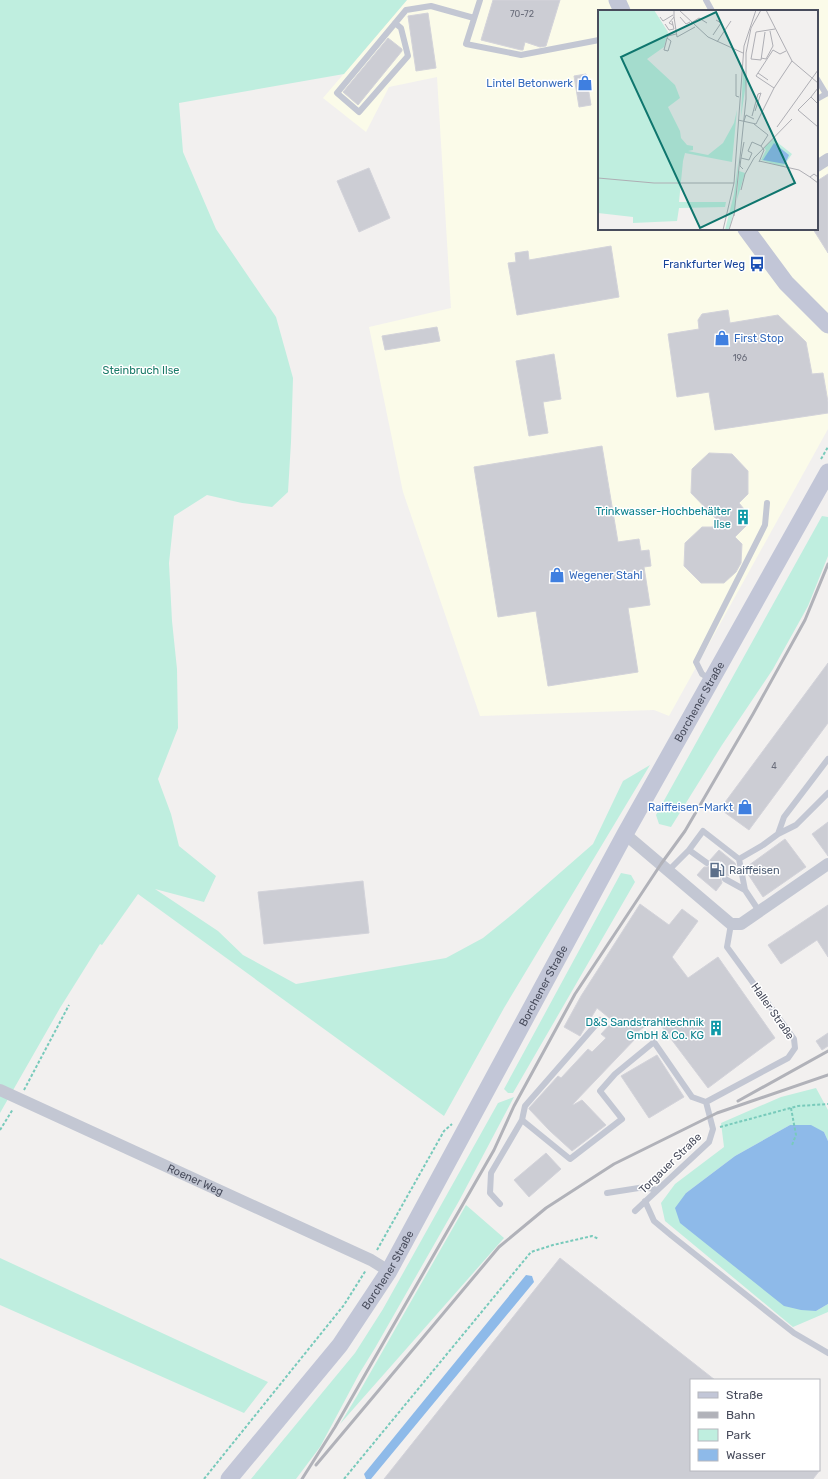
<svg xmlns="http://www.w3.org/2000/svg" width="828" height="1479" font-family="Rubik,sans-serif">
<rect width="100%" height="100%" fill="#f2f0ef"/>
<path fill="#fbfbe9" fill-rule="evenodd" d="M407 0H828V429L669 716 654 710 480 716 403 492 369 327 451 308 437 77 389 87 366 132 323 98ZM599 11H817V229H599Z"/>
<path fill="#bfeedf" d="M0 0H407L344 74 179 103 183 152 216 229 276 317 293 378 291 442 288 492 272 507 242 503 207 495 174 516 169 563 172 621 177 669 178 728 158 779 171 814 179 846 216 876 204 902 155 889 218 931 243 955 296 984 446 958 483 938 514 913 593 844 623 781 650 765 504 1008 444 1116 138 894 102 945 100 944 60 1008 0 1113Z
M822 516 828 517V556L808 606 773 669 722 745 671 827 659 824 656 815Z
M621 873 631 875 635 882 513 1093H508L504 1089Z
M816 1088 828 1110V1141L824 1132 790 1125 735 1156 686 1193 816 1311 828 1304V1312L793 1327 665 1221 661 1203 675 1184 724 1147 721 1123 781 1097Z
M514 1097 459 1201 375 1348 359 1374 320 1447 296 1479H251L355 1353 383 1309 498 1103Z
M466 1205 504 1238 340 1424 357 1396Z
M0 1258 268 1382 244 1413 0 1305Z"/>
<path fill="#8ebae9" d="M790 1125H811L824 1132 828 1141V1304L816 1311 801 1310 784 1306 680 1223 675 1208 686 1193 735 1156Z
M526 1275 532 1276 534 1282 371 1479H366L364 1474Z"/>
<path fill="#cccdd4" stroke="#d3d3da" d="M493 0H560L546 46 540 47 525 42 523 50H521L481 40Z
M428 13 436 68 416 71 408 16Z
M388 38 402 49V51L358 105 343 92Z
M586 74 591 105 579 107 574 76Z
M369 168 390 218 359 232 337 181Z
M828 174V253L813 229H817V181Z
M611 246 619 297 517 315 508 263 516 262 515 253 528 251 529 260Z
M728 310 730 323 778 315 806 342 812 374 823 373 828 402V413L715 430 709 392 677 397 668 334 699 329 698 320 702 314Z
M437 327 440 341 385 350 382 336Z
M554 354 561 399 543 402 548 433 529 436 516 361Z
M602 446 618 542 639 539 641 551 649 550 651 566 644 567 650 605 628 608 638 672 548 686 536 611 498 617 474 467Z
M709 453 732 454 748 471V494L739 503 749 515 747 525 735 537 742 544 741 563 736 572 724 583H701L684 566 685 543 702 527H724L691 493 692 469Z
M828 663V723L749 830 720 809Z
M828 822V856L812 834Z
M785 839 806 867 763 897 746 871 745 868Z
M719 850 735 863 736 866 728 876 725 875 721 877V879L722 883 716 891 697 875 704 867H707L710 866 711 863 710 860Z
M363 881 369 933 264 944 258 892Z
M640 904 669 925 682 909 698 921 672 957 688 978 718 957 775 1038 708 1088 656 1019 634 1034 637 1037 573 1104V1105L582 1100 606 1125 572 1151 550 1131 529 1109V1108L558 1076 561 1078 588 1049 592 1052 606 1038 601 1034 613 1021 597 1008 580 1036 564 1027 581 996Z
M828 905V957L817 940 781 964 768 945Z
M828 1033V1046L822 1050 816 1041Z
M657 1055 684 1097 649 1118 621 1076Z
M546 1153 561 1169 529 1197 514 1180Z
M560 1258 715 1380H691V1470H820L813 1479H384Z"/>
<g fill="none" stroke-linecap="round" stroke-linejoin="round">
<path stroke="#78cabb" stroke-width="2" stroke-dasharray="3 2" stroke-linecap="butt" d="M821 459 828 447
M24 1090 69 1005
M791 1108 796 1135 792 1145
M720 1127 798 1106 828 1104
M0 1130 13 1109
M377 1250 444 1131 452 1124
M204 1479 344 1305 366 1270
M344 1479 531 1252 553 1245 592 1236 599 1239"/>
<path stroke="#c3c7d3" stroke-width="6" d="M480 0 466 44 521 55 599 40
M706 0 712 11
M395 23 401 28 408 56 359 112 337 93 406 10 431 6 474 18
M817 79 826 94 817 99
M710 679 702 674 696 662 765 525 767 503
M778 834 784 817 828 759
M689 850 707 863
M739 859 763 845 778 834 796 825 828 793
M669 870 689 850 703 831 739 859 745 890
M725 879 745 890 759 911
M706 1102 788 1058 795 1048 794 1039 727 947 731 924
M522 1120 525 1106 600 1020
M607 1193 645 1187 657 1190
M645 1201 654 1221 672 1236 794 1333 828 1353
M500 1204 490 1193 491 1173 522 1120 570 1159 622 1119 600 1091 615 1074 654 1042 692 1097 706 1102
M635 1211 709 1142 713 1129 706 1102"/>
<g stroke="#c3c7d3" stroke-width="12">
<path d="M817 166 828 159"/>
<path d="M625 834 731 924H741L828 864"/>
<path id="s1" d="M0 1090 371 1260 389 1271"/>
</g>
<g stroke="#c2c6d7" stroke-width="17">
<path d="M617 0 622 11"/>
<path d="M746 229 786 283 828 325"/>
<path id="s2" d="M229 1479 340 1345 389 1271 625 834 828 472"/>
</g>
<path stroke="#b1b2b9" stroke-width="3" d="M738 1101 828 1051
M316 1465 499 1247 546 1208 614 1164 717 1113 828 1075
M302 1479 335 1427 494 1150 514 1106 575 994 661 864 685 831 753 714 805 620 828 564"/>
</g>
<defs>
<g id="shop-bare" transform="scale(1.2)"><path d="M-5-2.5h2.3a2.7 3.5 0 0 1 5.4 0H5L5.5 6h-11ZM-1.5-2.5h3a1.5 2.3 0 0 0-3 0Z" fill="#3f7fe0" stroke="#fff" stroke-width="2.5" paint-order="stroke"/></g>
<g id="bus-bare" transform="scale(1.2)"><path d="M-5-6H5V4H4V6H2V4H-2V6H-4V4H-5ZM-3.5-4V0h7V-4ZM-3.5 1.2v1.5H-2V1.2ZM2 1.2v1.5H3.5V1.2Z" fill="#1a4fb4" stroke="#fff" stroke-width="2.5" paint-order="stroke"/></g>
<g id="building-bare" transform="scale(1.2)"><path d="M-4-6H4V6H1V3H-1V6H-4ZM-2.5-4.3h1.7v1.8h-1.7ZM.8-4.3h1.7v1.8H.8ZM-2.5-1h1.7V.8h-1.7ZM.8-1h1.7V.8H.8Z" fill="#0f9aa8" stroke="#fff" stroke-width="2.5" paint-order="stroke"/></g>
<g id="fuel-bare" transform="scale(1.2)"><path d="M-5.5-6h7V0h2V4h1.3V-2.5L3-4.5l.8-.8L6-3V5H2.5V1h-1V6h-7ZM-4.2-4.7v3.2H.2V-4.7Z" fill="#5c6f8a" stroke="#fff" stroke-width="2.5" paint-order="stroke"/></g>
</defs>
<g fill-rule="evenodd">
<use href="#shop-bare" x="585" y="83"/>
<use href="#bus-bare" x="757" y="264"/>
<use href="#shop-bare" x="722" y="338"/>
<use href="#building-bare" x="743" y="517"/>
<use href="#shop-bare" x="557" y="575"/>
<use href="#shop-bare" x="745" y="807"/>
<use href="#fuel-bare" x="717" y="870"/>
<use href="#building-bare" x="716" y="1028"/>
</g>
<g text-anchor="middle" stroke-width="3" stroke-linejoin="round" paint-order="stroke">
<g font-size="9" fill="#696c7a">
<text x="522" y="17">70-72</text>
<text x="740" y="361">196</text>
<text x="774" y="769">4</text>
</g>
<g font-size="11" fill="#366cbe" stroke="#fff" text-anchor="end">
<text x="573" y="87">Lintel Betonwerk</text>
<text x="734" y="342" text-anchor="start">First Stop</text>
<text x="569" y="579" text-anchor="start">Wegener Stahl</text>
<text x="733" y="811">Raiffeisen-Markt</text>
</g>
<g font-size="11" fill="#164399" stroke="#fff" text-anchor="end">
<text x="745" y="268">Frankfurter Weg</text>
</g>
<g font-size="11" fill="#1a7b69" stroke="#fff">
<text x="141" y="374">Steinbruch Ilse</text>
</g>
<g font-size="11" fill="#0d838f" stroke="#fff" text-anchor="end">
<text x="731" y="515">Trinkwasser-Hochbehälter<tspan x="731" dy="13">Ilse</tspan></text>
<text x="704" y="1026">D&amp;S Sandstrahltechnik<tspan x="704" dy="13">GmbH &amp; Co. KG</tspan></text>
</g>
<g font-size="11" fill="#484c5c" stroke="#fff">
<text dy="4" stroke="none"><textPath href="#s2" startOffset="911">Borchener Straße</textPath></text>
<text dy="4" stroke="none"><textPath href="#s2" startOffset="587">Borchener Straße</textPath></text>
<text transform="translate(773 1011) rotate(55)" y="4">Haller Straße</text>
<text transform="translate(670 1163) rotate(-44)" y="4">Torgauer Straße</text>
<text dy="4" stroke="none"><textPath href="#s1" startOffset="215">Roener Weg</textPath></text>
<text dy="4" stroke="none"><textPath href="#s2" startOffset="263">Borchener Straße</textPath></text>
</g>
<g font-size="11" fill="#4e5e75" stroke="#fff" text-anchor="start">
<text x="729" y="874">Raiffeisen</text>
</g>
</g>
<g transform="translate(598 10)">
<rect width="220" height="220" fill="#f2f0ef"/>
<path d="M0 0H56L70 22 66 37 49 49 77 75 82 88 70 97 82 121 83 128 89 135 95 136V140L90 141 110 145 125 133 136 113 139 100 134 152 87 143 85 151 81 192H128L127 197 81 198 79 211 35 213V207L0 203ZM145 62H147L148 73 143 107ZM175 129 194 144 185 157 163 150 168 140 166 138ZM141 146 137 197 131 220H127L136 184ZM141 161 147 163 138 193 139 189Z" fill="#bfeedf"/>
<path d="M176 133 191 145 187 154 165 150Z" fill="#8ebae9"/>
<path fill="none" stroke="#aeaeb4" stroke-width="1" d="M81 0 110 27 145 43M168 0 194 51 220 73M62 7 65 11 75 5M76 7 79 27 97 17M82 7 88 14 92 12M93 13 101 8 109 13M67 14 71 20 76 19 74 11M75 15 71 13 76 7V0M167 22 163 50 153 49 158 22 177 19M115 25 123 13 118 10M69 28 73 31 70 41 66 40 69 28 70 26 78 24M119 32 133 11M163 48 168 49 175 36 172 21M160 63 170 70M138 64V86L141 87M176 78 158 66 175 40 182 44 188 41M220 78 213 87 220 94M213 87 200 100 220 117M154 106 160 84 163 83 157 101M140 110 158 114 176 78 194 51M146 111 148 105 156 109M156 114 170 125 163 136M179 117 220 60M143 148 146 132M161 151 201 160 212 167M161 152 166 140 163 136M145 159 142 156 143 148 151 150 154 143 150 141 154 132 163 136M220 167 216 164 212 167 220 173M0 168 56 173H136M143 180 147 164 156 148 194 109M136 206 148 89V43L153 18 163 0M125 220 136 173 146 36 158 0M131 220 137 201"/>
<path fill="#0f766e" fill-opacity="0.15" stroke="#0f766e" stroke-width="2" d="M118 2 197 173 102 218 23 47Z"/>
<rect width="220" height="220" fill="none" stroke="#484c5c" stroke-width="2"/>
</g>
<rect x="690" y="1379" width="130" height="92" fill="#ffffff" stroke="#b6b7be"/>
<rect x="698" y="1392" width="20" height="6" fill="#c2c6d7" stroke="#b6b7be"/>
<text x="726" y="1399" font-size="12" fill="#484c5c">Straße</text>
<rect x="698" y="1412" width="20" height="6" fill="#b1b2b9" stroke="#b6b7be"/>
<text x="726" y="1419" font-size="12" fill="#484c5c">Bahn</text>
<rect x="698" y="1429" width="20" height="12" fill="#bfeedf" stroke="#b6b7be"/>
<text x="726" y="1439" font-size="12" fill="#484c5c">Park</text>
<rect x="698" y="1449" width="20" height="12" fill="#8ebae9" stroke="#b6b7be"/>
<text x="726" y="1459" font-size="12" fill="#484c5c">Wasser</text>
</svg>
